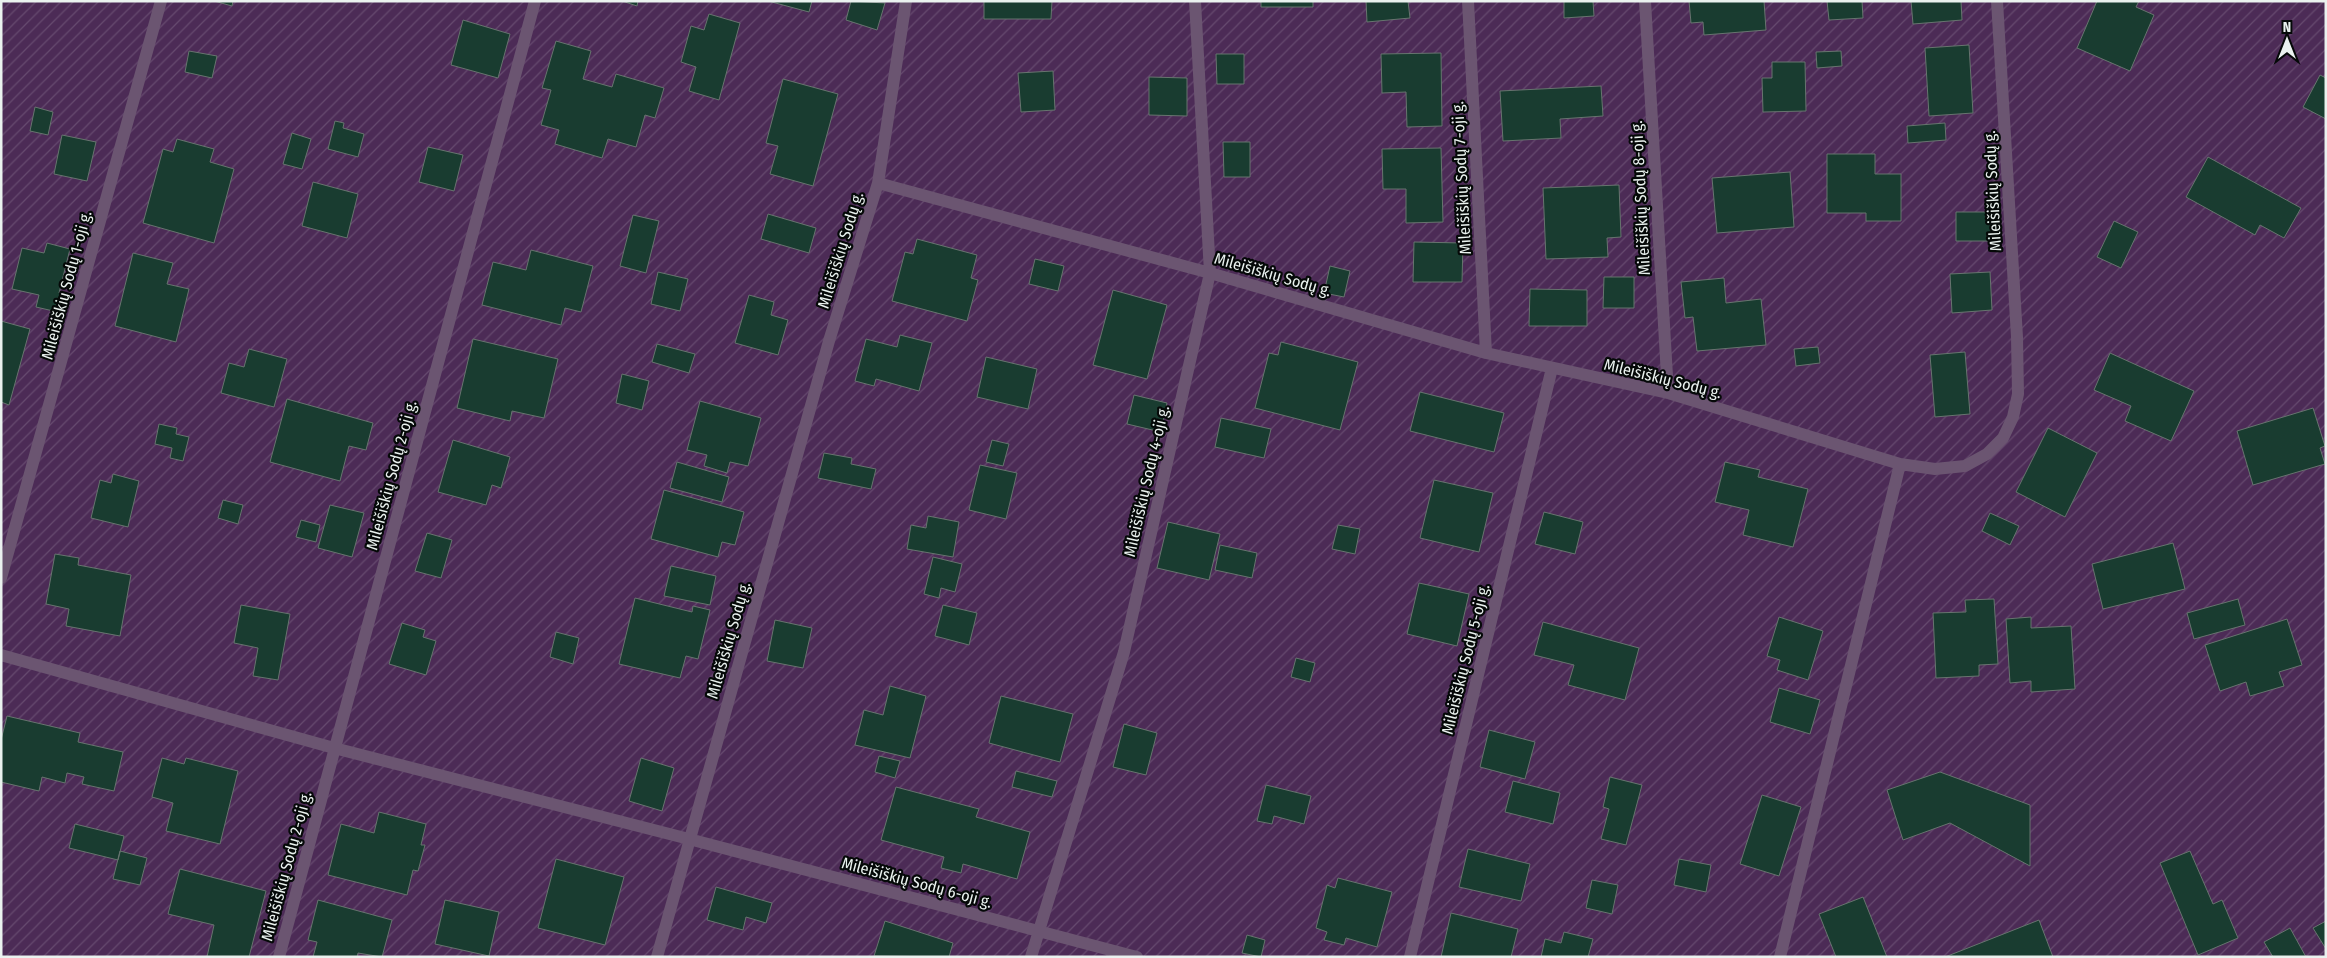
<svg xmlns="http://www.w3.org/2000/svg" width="2327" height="958" font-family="'Fira Sans Condensed',sans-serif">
<defs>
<pattern id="garden-furrows" width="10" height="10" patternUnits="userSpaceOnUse" patternTransform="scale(1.25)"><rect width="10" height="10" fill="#4c2b56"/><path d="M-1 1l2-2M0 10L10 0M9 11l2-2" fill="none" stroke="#664a6f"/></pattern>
</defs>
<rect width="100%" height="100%" fill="#15211d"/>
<path fill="url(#garden-furrows)" d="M1 1H2326V957H1Z"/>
<path fill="#193c30" stroke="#67746f" d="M214 1H233L232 6Z
M622 1H638L637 6Z
M768 1H812L809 12Z
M851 1 885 3 877 30 846 20Z
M984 1H1052L1051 19H984Z
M1261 1H1313V7H1261Z
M1366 1H1408L1410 18 1367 22Z
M1564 1H1593L1594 16 1564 18Z
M1689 1H1764L1766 30 1704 35 1703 22 1691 23Z
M1827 1H1862L1863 18 1829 20Z
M1911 1H1961L1962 20 1913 24Z
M2097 1H2139L2136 7 2154 15 2130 71 2077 48Z
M709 14 740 23 719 100 689 91 696 67 681 62 691 26 704 30Z
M463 20 510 34 498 78 451 65Z
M556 41 591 51 583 79 612 87 616 74 664 88 655 118 645 115 636 147 608 139 602 158 555 144 559 130 541 125 551 90 542 88Z
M1969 45 1973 113 1929 116 1925 48Z
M189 51 217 56 212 78 185 72Z
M1841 51 1842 66 1817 68 1816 52Z
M1441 53 1442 126 1407 127 1406 92 1382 93 1381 54Z
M1216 54H1244V84H1217Z
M1772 62H1805L1806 111 1763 112 1762 78H1772Z
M1053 71 1055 110 1021 112 1018 73Z
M2320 75 2326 78V119L2303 107Z
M1149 77 1187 78V116L1149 115Z
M783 79 838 94 813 186 770 174 778 146 766 143Z
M1601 86 1603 116 1560 119 1561 138 1503 141 1500 91Z
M35 107 53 112 48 135 30 131Z
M335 121 344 123 343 128 364 134 358 157 328 149Z
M1945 123 1946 140 1908 143 1907 126Z
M292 133 311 139 302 169 283 164Z
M62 135 96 142 87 181 54 174Z
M177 139 214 149 210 162 234 169 214 243 143 223 163 149 173 152Z
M1223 142H1250V177H1224Z
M428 147 463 155 454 191 419 182Z
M1441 148 1443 222 1406 223V189H1383L1382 149Z
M1827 154H1875V174H1901V221H1866V213H1827Z
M2208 157 2301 208 2284 238 2260 225 2255 235 2186 197Z
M1790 172 1794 227 1717 233 1712 178Z
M313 182 358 194 347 238 302 226Z
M1619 185 1621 237 1607 238 1608 257 1546 259 1543 188Z
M1956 212H1994V241H1956Z
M768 214 816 228 809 253 761 239Z
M633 215 659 221 646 273 620 266Z
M2114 221 2138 232 2121 268 2097 257Z
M917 239 977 255 971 278 978 280 967 321 892 301 905 252 913 254Z
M1414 242 1463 243 1462 282H1413Z
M47 243 70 249 59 293 67 294 62 313 36 307 39 295 12 289 22 248 44 253Z
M531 250 593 266 581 312 565 308 561 325 482 305 493 262 526 270Z
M133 253 173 263 167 284 189 289 176 342 115 326Z
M1035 259 1064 266 1058 291 1029 284Z
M1330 266 1350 271 1344 297 1324 293Z
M658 272 688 279 680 311 651 304Z
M1990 272 1992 310 1952 313 1950 274Z
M1604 277H1634V308H1603Z
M1724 278 1726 303 1761 299 1766 345 1697 351 1693 317 1685 318 1681 282Z
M1530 289 1587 290V326H1529Z
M1113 290 1167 305 1147 379 1093 365Z
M749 295 774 302 771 315 788 320 778 355 735 343Z
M1 321 30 329 9 405 1 402Z
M900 335 932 343 919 391 876 379 874 386 855 381 866 339 897 347Z
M473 339 558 359 544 418 512 411 510 421 457 408Z
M1281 342 1358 362 1340 430 1255 408 1269 353 1278 355Z
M657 344 695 354 689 373 652 362Z
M1818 347 1820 363 1796 366 1794 349Z
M249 349 287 359 274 407 221 393 229 363 244 367Z
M1965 352 1970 414 1935 417 1930 355Z
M2110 353 2194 391 2171 441 2125 421 2131 406 2094 390Z
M986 357 1037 369 1028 409 977 397Z
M622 374 649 381 642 410 616 403Z
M1420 392 1504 413 1494 452 1410 431Z
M1134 395 1167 403 1161 432 1127 424Z
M287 399 373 423 366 450 349 446 340 481 270 462Z
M700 401 761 418 748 466 730 462 727 473 704 466 707 455 687 450Z
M2313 408 2325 446 2320 448 2325 464 2253 485 2237 431Z
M1221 418 1271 429 1264 458 1215 447Z
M159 424 177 428 176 434 189 437 183 461 170 458 172 448 155 444Z
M2048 428 2097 453 2065 517 2016 492Z
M453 440 510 457 501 488 492 485 486 505 438 492Z
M992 440 1009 444 1003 466 986 462Z
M824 453 852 458 851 464 876 469 871 489 818 478Z
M677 462 729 477 722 502 670 488Z
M1725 462 1760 470 1758 477 1808 489 1793 547 1743 535 1749 510 1715 502Z
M980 465 1017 473 1006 519 969 510Z
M113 474 139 481 128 527 91 518 100 480 111 483Z
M1434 480 1493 493 1479 552 1420 538Z
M664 490 744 512 735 545 722 542 718 557 651 539Z
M223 500 243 505 238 524 218 518Z
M330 505 364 513 352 557 318 548Z
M1544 512 1583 522 1575 554 1535 544Z
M1990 513 2019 526 2010 545 1982 531Z
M928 516 959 522 953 557 907 549 911 525 926 528Z
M301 520 320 525 316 542 296 537Z
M1168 522 1220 534 1209 580 1157 568Z
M1338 525 1360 529 1355 554 1332 549Z
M427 533 452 540 441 578 415 571Z
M2173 543 2185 589 2103 609 2092 564Z
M1220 545 1257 553 1252 578 1215 570Z
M55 554 79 558 78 565 131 575 120 636 66 626 69 609 46 604Z
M933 557 962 564 955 592 941 588 939 598 924 594Z
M671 566 716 576 710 605 664 596Z
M1419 583 1469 594 1457 646 1407 634Z
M635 598 692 612 693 606 710 610 698 659 686 656 680 678 619 664Z
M1994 599 1998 664 1979 665V676L1936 678 1933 613 1966 612 1965 600Z
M2238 599 2245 625 2194 639 2187 613Z
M241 605 290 614 278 680 253 676 258 648 234 643Z
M943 605 977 613 969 645 935 636Z
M1779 617 1823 631 1808 680 1777 670 1780 660 1767 656Z
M2031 617V628L2071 626 2075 689 2031 692V681L2010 683 2006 619Z
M2287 619 2302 665 2279 672 2284 686 2250 696 2246 682 2220 691 2205 645Z
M775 620 812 628 803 668 767 661Z
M1543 622 1639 648 1625 700 1568 685 1574 665 1534 655Z
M402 623 425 630 423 637 436 641 426 675 389 664Z
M556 632 579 638 573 664 550 657Z
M1296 658 1315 663 1310 682 1291 677Z
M890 686 926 696 910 758 855 745 864 710 883 715Z
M1779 688 1820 700 1810 734 1770 722Z
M1001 696 1073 714 1060 762 989 743Z
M7 716 80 733 78 742 123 752 114 791 82 784 84 777 67 773 65 783 42 777 39 791 1 782V740Z
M1124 724 1157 733 1146 775 1113 767Z
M1489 730 1535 742 1525 779 1480 767Z
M879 756 900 761 895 778 875 772Z
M162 758 184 764 186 758 238 771 220 844 166 831 173 803 152 797Z
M641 758 674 768 662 811 629 801Z
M1016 771 1057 781 1052 797 1012 787Z
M1940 772 2030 805V866L1950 823 1903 840 1887 790Z
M1610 777 1642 785 1626 845 1601 839 1609 809 1603 807Z
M1513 781 1560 793 1553 824 1505 812Z
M1266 785 1311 796 1304 824 1274 816 1272 824 1257 821Z
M896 787 979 809 976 817 1030 832 1017 879 963 864 961 873 941 868 944 857 881 840Z
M1762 795 1801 807 1779 876 1740 864Z
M379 812 426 824 421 845H425L418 871 413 870 407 895 328 875 341 824 374 833Z
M75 824 124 836 118 860 69 848Z
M1468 849 1530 864 1521 901 1459 887Z
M120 851 147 858 140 885 113 879Z
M2190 851 2213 904 2222 900 2238 938 2198 955 2160 863Z
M556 859 624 877 605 945 538 928Z
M1679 859 1711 865 1706 892 1674 885Z
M180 869 266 891 249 957H207L214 925 168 914Z
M1338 878 1392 892 1377 947 1346 938 1344 945 1324 940 1327 932 1316 928 1327 885 1335 888Z
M1592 880 1618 885 1612 914 1586 908Z
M716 887 772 903 766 923 746 917 743 930 707 920Z
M1863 897 1887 957H1836L1819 914Z
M318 900 392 920 382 957 358 953 357 957H313L317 942 308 940Z
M445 900 499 912 489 956 435 944Z
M1451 913 1518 929 1511 957H1441Z
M2039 920 2053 957H1945Z
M885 921 953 943 949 957 874 956Z
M2326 921V949L2313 928Z
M2290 928 2306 957H2273L2264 942Z
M1564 932 1593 939 1588 957H1541L1545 939 1561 943Z
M1247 935 1265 940 1261 957 1242 953Z"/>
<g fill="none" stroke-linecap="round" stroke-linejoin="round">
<path stroke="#6b5571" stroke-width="12" d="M1468 1 1486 353
M1645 1 1668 393
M878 183 906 1
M1 578 161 1
M1 655 334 748 689 839 1137 957
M279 957 535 1
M657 957 829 341 878 183 1210 273 1486 353 1668 393 1900 464 1935 469 1965 466 1987 454 2003 438 2013 417 2018 394 2017 337 1997 1
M1031 957 1124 652 1210 273 1195 1
M1410 957 1552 368
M1780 957 1900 464"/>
</g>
<g text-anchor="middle" stroke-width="4.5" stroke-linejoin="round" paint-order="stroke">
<g font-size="16" fill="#eaf2ef" stroke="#050908">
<text transform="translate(1461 178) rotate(-93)" y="6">Mileišiškių Sodų 7-oji g.</text>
<text transform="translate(1992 191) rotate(-93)" y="6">Mileišiškių Sodų g.</text>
<text transform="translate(1640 198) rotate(-93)" y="6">Mileišiškių Sodų 8-oji g.</text>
<text transform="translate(840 250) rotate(-73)" y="6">Mileišiškių Sodų g.</text>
<text transform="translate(1273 274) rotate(16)" y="6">Mileišiškių Sodų g.</text>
<text transform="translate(66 285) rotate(-75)" y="6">Mileišiškių Sodų 1-oji g.</text>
<text transform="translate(1663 378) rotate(14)" y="6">Mileišiškių Sodų g.</text>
<text transform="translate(391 475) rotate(-75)" y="6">Mileišiškių Sodų 2-oji g.</text>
<text transform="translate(1146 481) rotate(-77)" y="6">Mileišiškių Sodų 4-oji g.</text>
<text transform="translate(728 640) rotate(-74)" y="6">Mileišiškių Sodų g.</text>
<text transform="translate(1465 659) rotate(-76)" y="6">Mileišiškių Sodų 5-oji g.</text>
<text transform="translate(286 866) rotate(-75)" y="6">Mileišiškių Sodų 2-oji g.</text>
<text transform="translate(917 882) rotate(15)" y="6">Mileišiškių Sodų 6-oji g.</text>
</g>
</g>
<rect width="2327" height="958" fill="none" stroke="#eaf2ef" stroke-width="5"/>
<g transform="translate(2287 40)" stroke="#050908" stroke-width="4" paint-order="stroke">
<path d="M0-4L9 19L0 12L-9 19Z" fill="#eaf2ef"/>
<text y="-8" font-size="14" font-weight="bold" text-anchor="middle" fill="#eaf2ef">N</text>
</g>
</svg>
